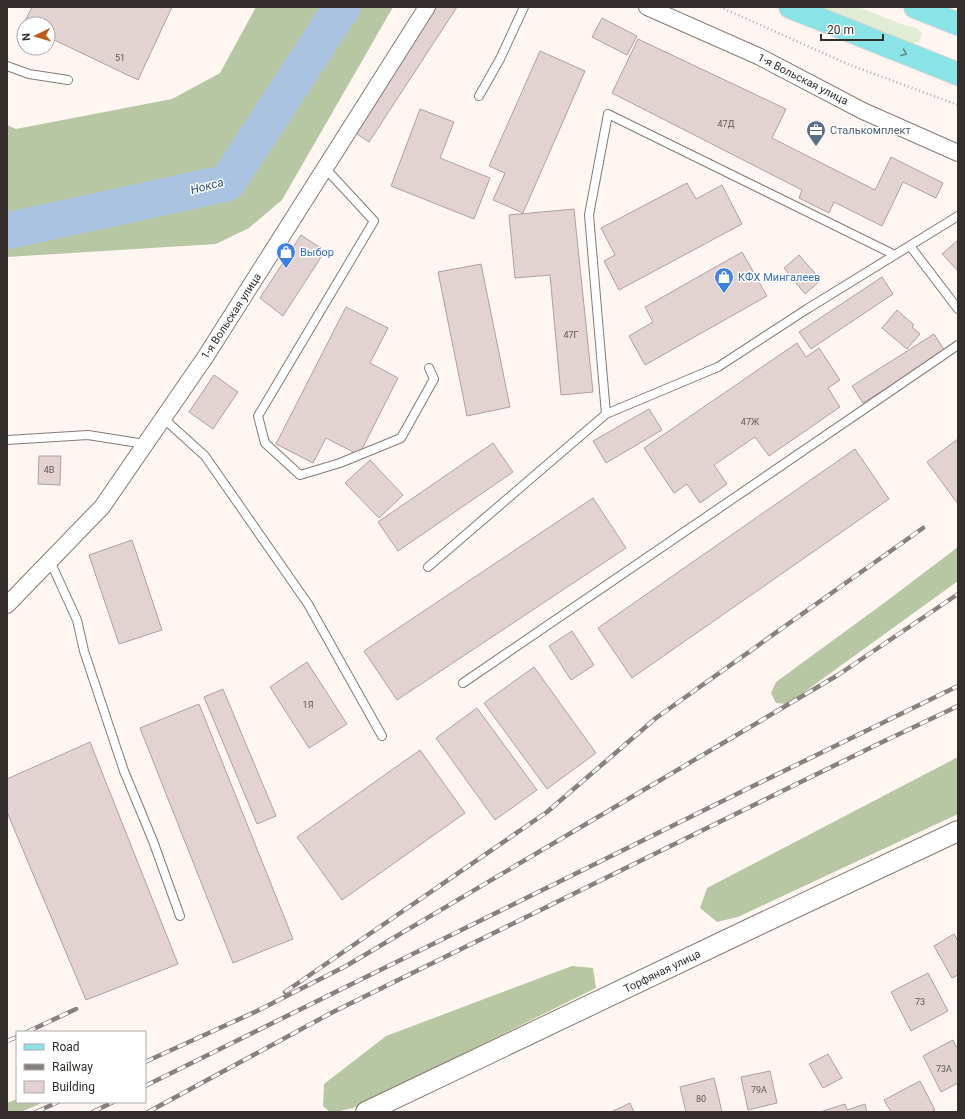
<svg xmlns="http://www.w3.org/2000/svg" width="965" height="1119" font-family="Roboto,sans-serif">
<rect width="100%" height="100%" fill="#fff6f2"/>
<path fill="#e1ecd4" d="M814 7H858L904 25 917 28 922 33 919 42 911 43 898 41Z"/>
<path fill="#b7c7a4" d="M256 7H393L282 200 249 228 216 244 7 257V125L16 129 172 99 220 73Z
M958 547V581L796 698 787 704 776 703 771 693 776 682 884 603Z
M958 757V814L738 917 717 922 700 908 707 888Z
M572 966 593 968 596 988 353 1108 336 1112H330L323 1106 324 1084 386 1036Z
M17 1099V1102H44L21 1112H7V1103Z"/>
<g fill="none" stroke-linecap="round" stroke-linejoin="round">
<path stroke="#a9c3e1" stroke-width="37" d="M7 231 227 183 342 7"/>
</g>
<path fill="#e2d2d1" stroke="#afa09f" d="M32 7H172L138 80 48 37V24L23 25Z
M434 7H457L369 142 354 132Z
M602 18 637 36 627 55 592 37Z
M638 39 786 109 772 138 875 190 891 157 943 183 936 198 903 182 882 226 834 202 829 213 799 198 802 190 612 93Z
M540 51 585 71 523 213 493 200 505 173 489 166Z
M420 109 454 122 440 158 490 178 474 219 391 186Z
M687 183 696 199 722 185 742 224 619 290 604 261 615 255 601 228Z
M574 209 593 392 561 395 550 275 515 278 509 215Z
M301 235 325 251 283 316 260 298Z
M958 240V271L942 254Z
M742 252 767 296 645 365 629 336 653 322 645 307Z
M799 255 821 280 805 294 784 268Z
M481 264 510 407 467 416 438 272Z
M882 277 893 294 811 349 799 332Z
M346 307 388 328 370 363 398 378 359 455 326 438 313 463 276 444Z
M897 310 914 325 912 327 920 334 907 349 882 328Z
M934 334 945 351 863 403 852 386Z
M797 343 806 357 819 348 840 380 828 388 840 407 769 456 755 437 714 465 727 484 700 503 687 484 674 493 644 448Z
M214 375 238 392 213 429 189 412Z
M649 409 662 430 606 463 593 441Z
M958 439V504L927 462Z
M493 443 513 472 398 551 378 522Z
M855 449 889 499 632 678 598 628Z
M39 456H61L60 485 38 484Z
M370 460 403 495 379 518 345 483Z
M593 498 626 548 397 700 364 651Z
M132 540 162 630 119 644 89 555Z
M572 631 594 665 571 680 549 646Z
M307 662 347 724 309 748 270 687Z
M534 667 596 753 547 789 484 703Z
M223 689 276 816 257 824 204 697Z
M199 704 293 939 233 963 140 728Z
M477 708 537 790 495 820 436 738Z
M90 742 178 964 86 1000 7 812V779Z
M420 750 465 813 342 900 297 837Z
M954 934 958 941V975L952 978 934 946Z
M928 973 948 1011 911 1031 891 992Z
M953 1040 956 1047 958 1046V1083L941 1092 923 1056Z
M828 1054 842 1078 823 1088 809 1064Z
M770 1071 777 1103 748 1110 741 1077Z
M714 1078 722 1112H686L680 1087Z
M920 1081 935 1110 930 1112H891L884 1100Z
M630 1103 634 1112H611Z
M845 1104 847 1110 865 1104 867 1112H820Z"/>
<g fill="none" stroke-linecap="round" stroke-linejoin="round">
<g stroke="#867973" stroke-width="10">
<path id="service" d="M7 66 29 74 68 80
M479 96 500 59 524 7
M325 168 374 221 258 416 265 443 300 475 340 463 401 438 434 379 429 368
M910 246 958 309
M606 414 589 215 608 114 895 255
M163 418 205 456 308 604 382 736
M7 440 88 435 145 444
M50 561 77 620 84 651 124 771 153 841 180 916
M428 567 606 414 718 367 807 309 958 216
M463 683 958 345"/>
</g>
<g stroke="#867973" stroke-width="18">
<path id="minor" d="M647 7 758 56 863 111 958 153
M7 605 102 507 206 356 427 7"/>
</g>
<g stroke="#867973" stroke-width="22">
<path id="tertiary" d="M366 1112 758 925 958 831"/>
</g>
<g stroke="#d6d5d5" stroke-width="24">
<path id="primary" d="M790 7 958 74
M915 7 958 24"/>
</g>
<path stroke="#b0a9a5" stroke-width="2.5" stroke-dasharray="1 3" stroke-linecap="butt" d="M720 7 850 65 958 105"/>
<use href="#service" stroke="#fff" stroke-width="8"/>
<use href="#minor" stroke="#fff" stroke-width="16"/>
<use href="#tertiary" stroke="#fff" stroke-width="20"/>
<use href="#primary" stroke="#8ae3e7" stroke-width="22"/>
<g stroke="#87807d" stroke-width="4.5">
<path id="rail" d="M285 992 547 812 656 718 923 528
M27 1032 76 1009
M7 1041 17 1037
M145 1062 257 1011 346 966 838 675 958 594
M145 1086 751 787 958 686
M36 1112 58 1102
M93 1112 113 1102
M148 1112 333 1012 872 747 958 706"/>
</g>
<use href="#rail" stroke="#fff" stroke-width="3" stroke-dasharray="9" stroke-linecap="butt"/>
</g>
<defs><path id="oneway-chevron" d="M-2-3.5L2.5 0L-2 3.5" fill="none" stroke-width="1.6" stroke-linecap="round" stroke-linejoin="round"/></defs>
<use stroke="#5e8889" href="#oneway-chevron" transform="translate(904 53) rotate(22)"/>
<defs>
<g id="office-pin" transform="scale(1)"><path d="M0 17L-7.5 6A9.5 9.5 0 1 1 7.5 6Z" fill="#5c6f8a" stroke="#fff"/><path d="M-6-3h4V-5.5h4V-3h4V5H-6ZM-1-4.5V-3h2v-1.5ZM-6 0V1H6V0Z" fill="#fff"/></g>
<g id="shop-pin" transform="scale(1)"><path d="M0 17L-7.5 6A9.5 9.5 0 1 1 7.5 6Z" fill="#3f7fe0" stroke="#fff"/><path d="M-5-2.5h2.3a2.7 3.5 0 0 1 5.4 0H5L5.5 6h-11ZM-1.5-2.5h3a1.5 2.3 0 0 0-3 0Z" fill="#fff"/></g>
</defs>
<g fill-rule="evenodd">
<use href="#office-pin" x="816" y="130"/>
<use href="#shop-pin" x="286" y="252"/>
<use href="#shop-pin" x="724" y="277"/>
</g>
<g text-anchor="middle" stroke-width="3" stroke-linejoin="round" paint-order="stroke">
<g font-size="9" fill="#5f5754">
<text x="120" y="61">51</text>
<text x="726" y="127">47Д</text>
<text x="571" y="338">47Г</text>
<text x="750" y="425">47Ж</text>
<text x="49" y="473">4В</text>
<text x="308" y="708">1Я</text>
<text x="920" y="1005">73</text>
<text x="944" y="1072">73А</text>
<text x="759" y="1093">79А</text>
<text x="701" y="1102">80</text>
</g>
<g font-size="11" fill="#332e2b" stroke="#fff">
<text transform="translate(803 79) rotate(27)" y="4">1-я Вольская улица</text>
<text transform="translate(231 316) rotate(-57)" y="4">1-я Вольская улица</text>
<text transform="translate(662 971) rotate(-26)" y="4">Торфяная улица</text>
</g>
<g font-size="11" fill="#4e5e75" stroke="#fff" text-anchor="start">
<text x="830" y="134">Сталькомплект</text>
</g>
<g font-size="11" fill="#366cbe" stroke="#fff" text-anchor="start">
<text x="300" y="256">Выбор</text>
<text x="738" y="281">КФХ Мингалеев</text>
</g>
<g font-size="12" font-style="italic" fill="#2c517b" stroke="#fff">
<text transform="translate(207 186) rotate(-15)" y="4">Нокса</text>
</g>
</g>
<rect width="965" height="1119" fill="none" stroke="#332e2b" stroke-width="16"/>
<rect x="16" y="1031" width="130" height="72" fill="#ffffff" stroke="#adabaa"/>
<rect x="24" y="1044" width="20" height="6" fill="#8ae3e7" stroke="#adabaa"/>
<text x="52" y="1051" font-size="12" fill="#332e2b">Road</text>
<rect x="24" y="1064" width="20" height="6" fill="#87807d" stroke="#adabaa"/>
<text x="52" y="1071" font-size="12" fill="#332e2b">Railway</text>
<rect x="24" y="1081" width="20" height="12" fill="#e2d2d1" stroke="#adabaa"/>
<text x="52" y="1091" font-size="12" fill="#332e2b">Building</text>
<g transform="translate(36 36) rotate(265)"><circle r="19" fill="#ffffff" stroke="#adabaa"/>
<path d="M0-3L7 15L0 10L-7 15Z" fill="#bd5d1a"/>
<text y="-6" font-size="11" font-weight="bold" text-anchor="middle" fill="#332e2b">N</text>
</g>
<path d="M821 34v6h62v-6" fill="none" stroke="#332e2b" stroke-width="2"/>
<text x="827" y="34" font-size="12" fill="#332e2b" stroke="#ffffff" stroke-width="3" paint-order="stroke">20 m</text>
</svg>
